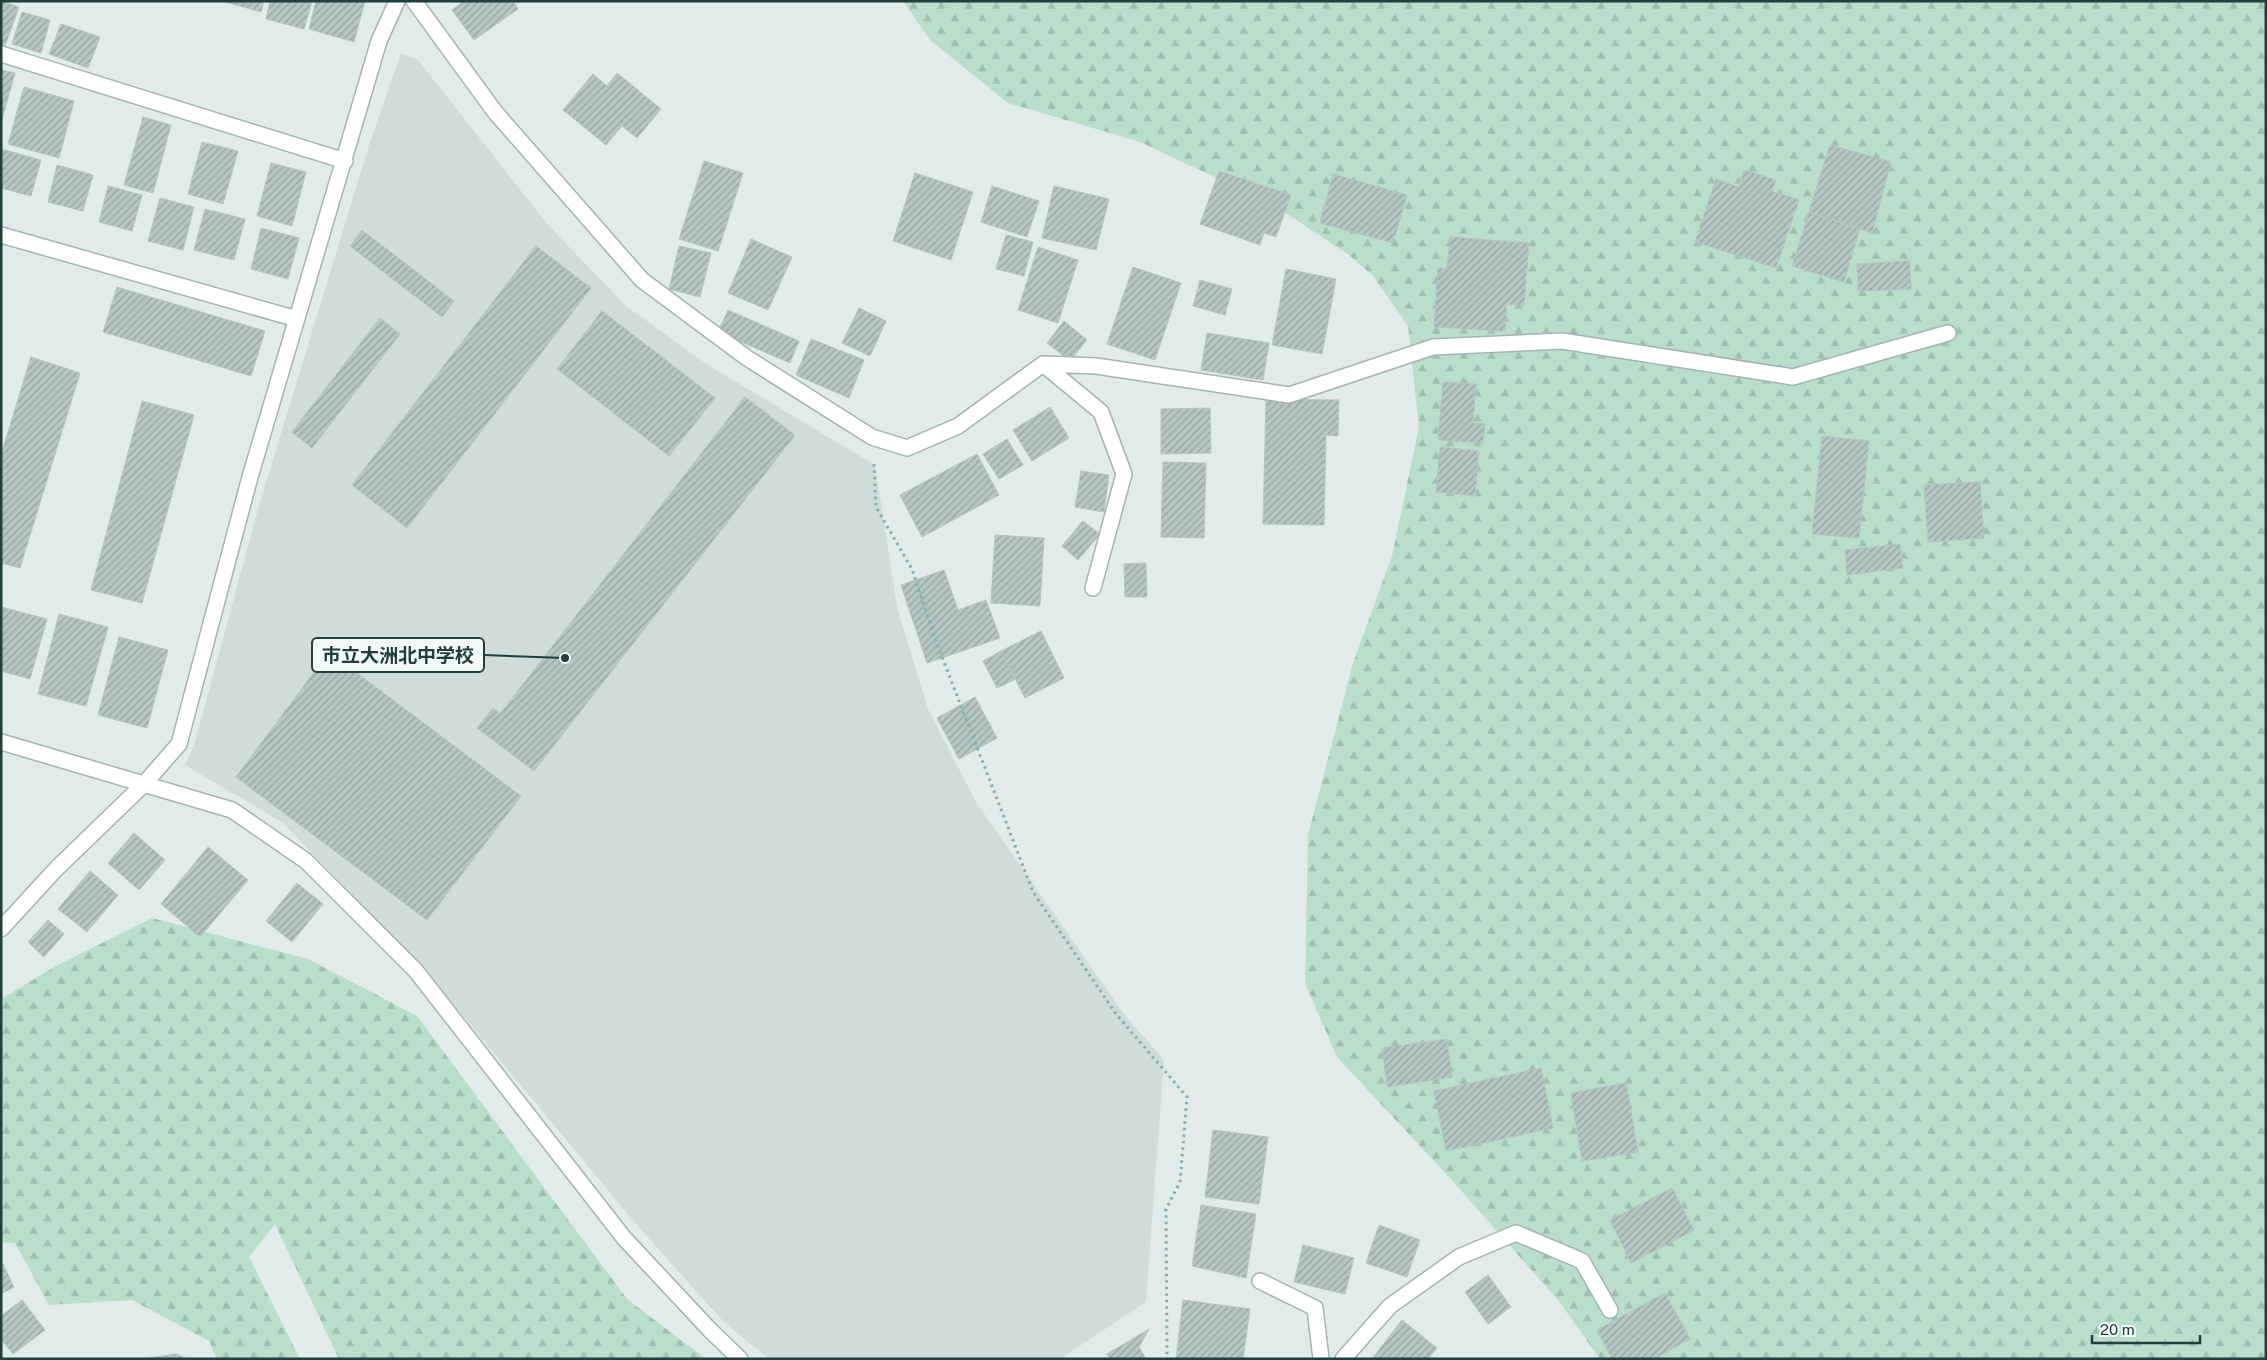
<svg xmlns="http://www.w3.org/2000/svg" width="2267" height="1360" font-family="'Public Sans','Noto Sans JP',sans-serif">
<defs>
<pattern id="forest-firs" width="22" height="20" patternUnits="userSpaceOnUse" patternTransform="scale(1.25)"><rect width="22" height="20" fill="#b9dfcb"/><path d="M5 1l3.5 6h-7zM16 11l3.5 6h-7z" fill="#9fc0af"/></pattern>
<pattern id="building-hatch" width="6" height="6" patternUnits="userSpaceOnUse" patternTransform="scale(1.25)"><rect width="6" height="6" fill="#b6c7c3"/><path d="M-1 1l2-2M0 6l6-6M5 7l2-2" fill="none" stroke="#94a3a0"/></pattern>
</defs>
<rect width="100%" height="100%" fill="#e1ecea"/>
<path fill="#cfdcd9" d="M401 53 418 60 548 225 626 306 708 365 875 465 897 607 928 709 976 802 1124 1014 1164 1060 1146 1302 1060 1359H769L724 1322 636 1224 426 971 283 823 185 765 194 746 258 509 369 145Z"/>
<path fill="url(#forest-firs)" d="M903 1H2266V1359H1600L1558 1300 1449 1177 1337 1057 1305 983 1308 835 1353 663 1392 556 1419 427 1408 326 1373 276 1349 255 1272 204 1140 142 1008 103 930 40Z
M152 918 308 959 417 1016 627 1299 706 1359H339L275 1224 249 1257 300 1359H217L209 1341 132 1300 49 1305 15 1243 1 1242V999L56 966Z"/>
<path fill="url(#building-hatch)" stroke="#b3c6c2" d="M1 1 19 7 5 46 1 45Z
M222 1H264L261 12Z
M270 1H312L304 29 266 19Z
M316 1H365L354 42 309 29Z
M464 1H513L518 9 474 40 452 10Z
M22 12 50 20 41 53 12 44Z
M61 24 100 37 88 68 49 54Z
M1 70 15 73 1 123Z
M617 73 661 109 637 138 622 126 606 145 563 110 593 74 607 86Z
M24 87 74 101 59 158 8 144Z
M143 117 171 125 153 193 124 185Z
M202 142 238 151 223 204 188 194Z
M1830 145 1891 162 1872 233 1809 212Z
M1 149 41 160 31 196 1 188Z
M704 161 743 173 718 251 679 239Z
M271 163 306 172 292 226 257 216Z
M57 165 93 175 83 211 48 202Z
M1744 170 1776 180 1772 191 1799 200 1776 268 1695 242 1716 179 1739 187Z
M1219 171 1291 195 1276 237 1264 233 1260 245 1200 224Z
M915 173 973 192 951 260 893 241Z
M1333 174 1407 195 1393 243 1320 223Z
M108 186 142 195 132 231 99 222Z
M992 186 1039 201 1027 237 981 222Z
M1054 186 1109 199 1096 250 1042 238Z
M160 198 194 207 183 250 148 241Z
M205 209 245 219 234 260 194 250Z
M1809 212 1860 228 1844 282 1792 266Z
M261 228 299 238 288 279 251 269Z
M362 230 454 301 442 317 350 246Z
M1006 235 1033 242 1024 276 996 269Z
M1450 237 1529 243 1524 306 1507 304 1505 331 1434 327 1438 268 1447 269Z
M751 239 792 257 768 310 728 293Z
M536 246 591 288 407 528 352 485Z
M679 246 711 253 700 297 669 289Z
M1038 247 1078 260 1058 323 1018 310Z
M1910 261 1911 289 1858 291 1857 264Z
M1133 267 1181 283 1155 360 1107 344Z
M1286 269 1336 279 1322 354 1272 345Z
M1200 280 1232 289 1225 315 1193 306Z
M117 287 265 331 251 376 103 332Z
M859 308 886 321 870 356 842 343Z
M728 310 799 341 790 363 718 332Z
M602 311 715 398 669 456 557 369Z
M380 318 400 334 312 448 292 432Z
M1064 321 1087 340 1070 361 1047 343Z
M1207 333 1269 343 1263 380 1201 370Z
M811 339 864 360 849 398 796 375Z
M31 357 80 373 20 568 1 563V455Z
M1443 382 1476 384 1473 423 1485 424 1483 443 1438 440Z
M745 397 795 435 534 771 477 728 493 708 500 714Z
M1266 399 1339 400 1338 436 1326 435 1324 525 1263 524Z
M142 401 194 415 142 603 91 590Z
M1050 407 1069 438 1032 461 1013 430Z
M1210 408 1211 453 1161 454V409Z
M1822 436 1869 441 1859 538 1812 534Z
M1007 439 1023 465 999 479 983 454Z
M1440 447 1479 451 1475 496 1436 492Z
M977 454 999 495 922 537 900 495Z
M1163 462 1206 463 1204 538 1161 537Z
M1081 471 1109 475 1104 512 1075 507Z
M1980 482 1984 538 1928 542 1924 485Z
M1083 521 1100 534 1078 560 1062 546Z
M995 535 1044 538 1040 606 991 603Z
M1900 544 1903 568 1847 575 1845 550Z
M1146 563 1147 597H1125L1124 564Z
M944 570 958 610 986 600 1000 638 927 663 901 585Z
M1 607 47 619 30 679 1 671Z
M59 614 108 627 86 706 38 694Z
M1041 631 1064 678 1025 698 1001 651Z
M119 637 168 650 147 728 98 715Z
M1001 651 1016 679 997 688 983 661Z
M329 652 521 796 427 920 236 777Z
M975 697 997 738 959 759 937 718Z
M134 833 165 860 139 890 108 863Z
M208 847 248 880 200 937 161 904Z
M90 871 118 895 87 932 58 909Z
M297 883 323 904 292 942 266 921Z
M48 920 64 934 44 957 28 942Z
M1447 1039 1452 1077 1387 1087 1382 1048Z
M1541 1068 1553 1128 1446 1151 1434 1091Z
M1626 1083 1638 1152 1582 1161 1571 1093Z
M1213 1130 1268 1137 1259 1204 1205 1197Z
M1672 1188 1694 1230 1631 1263 1610 1220Z
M1201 1205 1256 1214 1246 1278 1192 1266Z
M1379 1225 1420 1240 1407 1277 1366 1263Z
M1303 1245 1354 1258 1345 1294 1294 1282Z
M1 1260 14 1287 1 1294Z
M1488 1275 1511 1307 1488 1324 1465 1292Z
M1665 1293 1690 1339 1654 1359H1612L1597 1330Z
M22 1300 45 1330 13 1354 1 1339V1316Z
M1183 1300 1250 1309 1243 1359H1176Z
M1402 1320 1437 1348 1428 1359H1372Z
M1149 1329 1139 1347 1146 1359H1110L1107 1354Z
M176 1354 188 1359H142Z"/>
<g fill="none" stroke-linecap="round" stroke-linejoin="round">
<g stroke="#a4b4b2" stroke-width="18">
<path id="minor" d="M414 1 495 112 642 280 747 358 872 437 907 448 958 426 1043 364 1096 366 1289 395 1433 347 1562 341 1793 377 1948 333
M1 54 345 161
M1 235 297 319
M1043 364 1101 412 1124 474 1093 588
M1 742 232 810 306 861 416 971 624 1238 710 1330 740 1359
M1 929 56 869 144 784 179 744 250 477 379 41 397 1
M1260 1281 1315 1308 1321 1359
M1343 1359 1390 1306 1459 1257 1516 1233 1582 1261 1610 1310"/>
</g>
<path stroke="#80b1ac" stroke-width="3" stroke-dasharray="2.5 4" stroke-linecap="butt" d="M874 464 876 507 912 569 937 644 1033 892 1116 1014 1187 1097 1180 1182 1166 1209 1167 1359"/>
<use href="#minor" stroke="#fff" stroke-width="15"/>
</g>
<path fill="none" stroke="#213e3c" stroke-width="2" d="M565 658L484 655"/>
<circle fill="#213e3c" stroke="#f2f9f7" stroke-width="2" cx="565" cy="658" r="5"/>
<rect fill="#f2f9f7" stroke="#213e3c" stroke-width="2" x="312" y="638" width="172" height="34" rx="5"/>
<g font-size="19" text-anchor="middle" font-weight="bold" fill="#213e3c">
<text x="398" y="662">市立大洲北中学校</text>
</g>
<rect width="2267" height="1360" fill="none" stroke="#213e3c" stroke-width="5"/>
<path d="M2092 1335v8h108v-8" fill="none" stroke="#213e3c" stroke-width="2.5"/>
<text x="2100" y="1335" font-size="15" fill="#213e3c" stroke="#f2f9f7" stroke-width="4" paint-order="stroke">20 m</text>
</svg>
